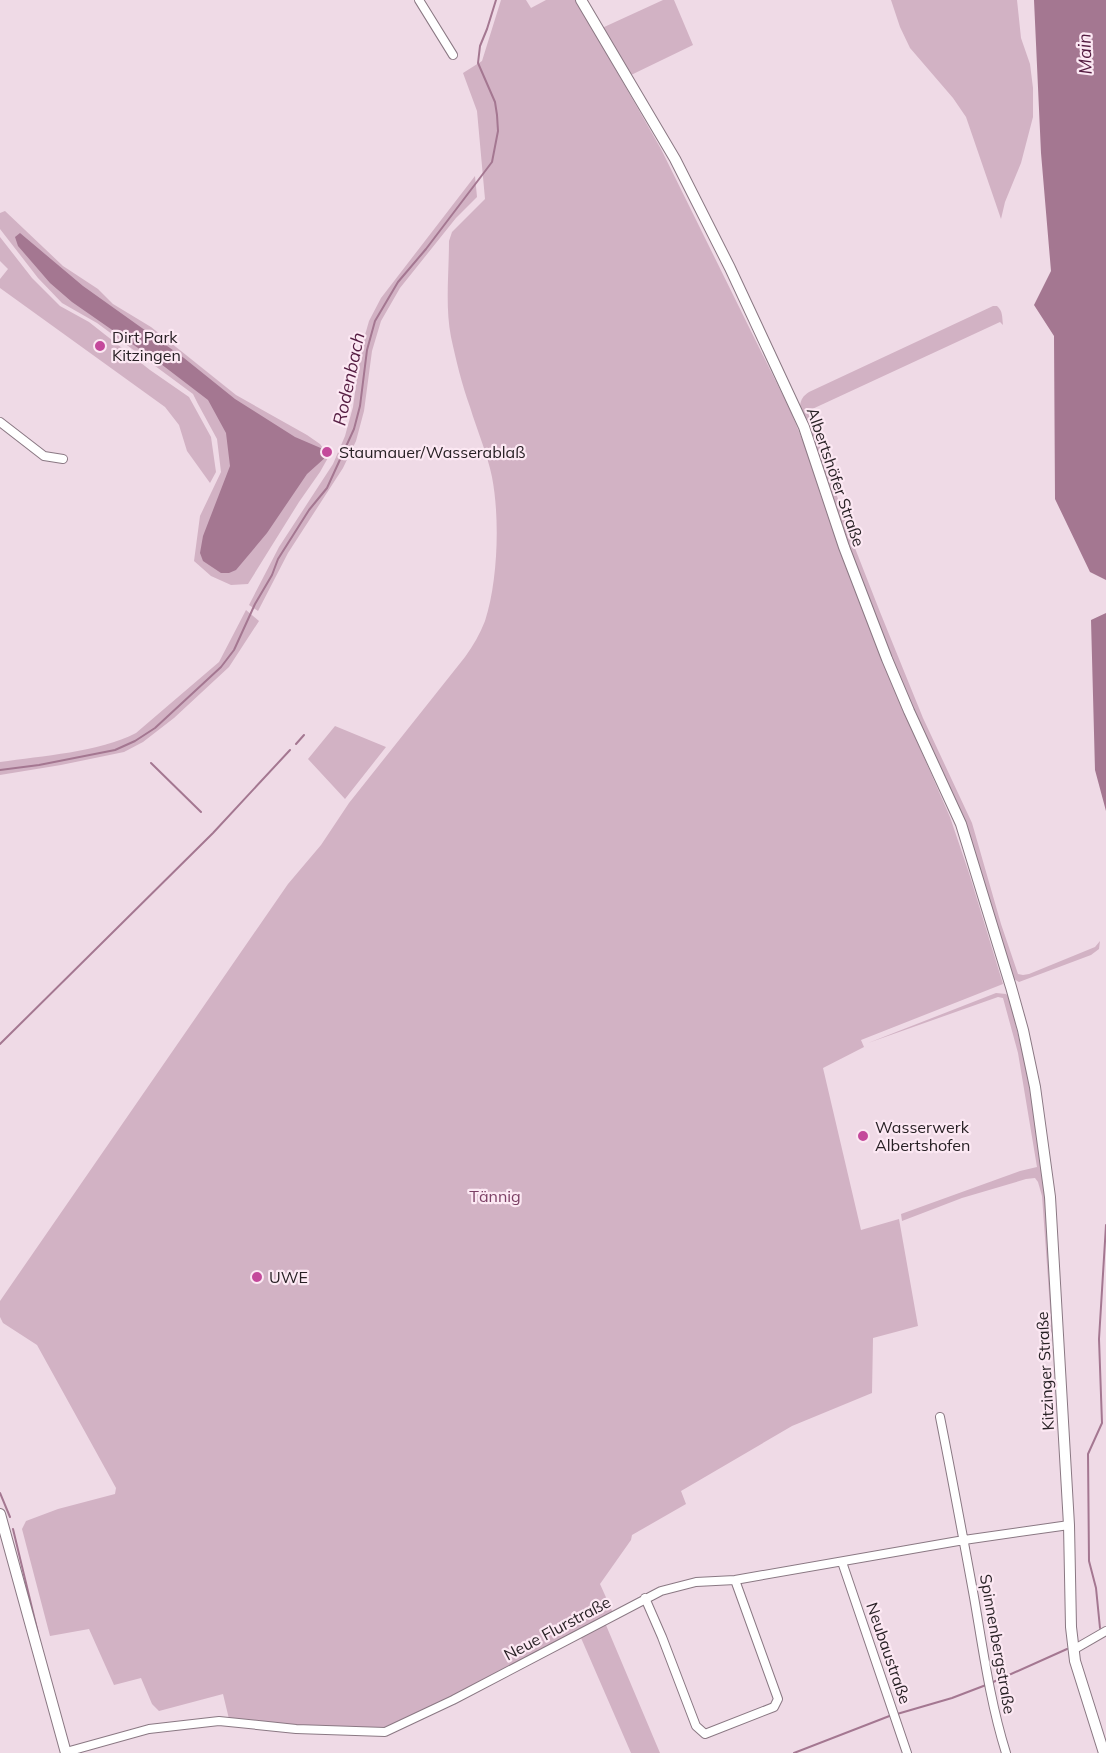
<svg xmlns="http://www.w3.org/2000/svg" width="1106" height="1753" font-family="Mulish,sans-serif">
<rect width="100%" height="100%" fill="#efdae6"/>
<path fill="#d2b2c4" d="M501 0H526L531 8 546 0H576L661 149 791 412 806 449 821 496 905 714 950 817 969 873 1003 984 861 1040 864 1047 823 1068 861 1230 899 1219 918 1326 873 1338 872 1393 792 1426 681 1491 686 1504 632 1535 631 1540 600 1584 613 1613 603 1618 660 1753H631L578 1631 453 1697 384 1730 295 1728 229 1719 223 1694 159 1711 152 1704 141 1678 114 1685 89 1629 50 1636 22 1529 26 1521 58 1509 115 1494 116 1488 37 1345 3 1323 0 1317V1301L288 884 321 845 349 803 465 657C473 646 480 634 485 621 498 581 500 518 492 477 487 453 477 430 470 407 462 385 456 360 451 337 445 306 449 273 449 241L452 232 485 199 477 111 463 73 482 61Z
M663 0H674L693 45 631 75 602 28Z
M891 0H1017L1021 38 1030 64 1033 88V117L1021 163 1005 202 1001 219 966 117 953 98 910 48 900 27Z
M475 176 477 197 456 218 400 288 381 321 372 351 364 411 356 441 343 468 288 553 258 611 249 605 279 547 333 464 345 436 353 407 361 349 369 321 381 298Z
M5 211 63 266 98 289 113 304 151 327 236 395 307 435 320 444 329 456 320 472 299 502 248 584 231 585 211 576 194 561 200 516 221 472 217 439 198 404 193 394 97 323 62 303 38 278 0 229V213Z
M0 237 32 278 60 306 89 322 150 370 189 397 211 437 216 472 210 483 187 451 179 425 165 407 0 288V279L8 269 0 261Z
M993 306H997C1003 311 1002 317 1003 325L1000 322 808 411 853 543 880 612 923 718 972 823 1001 924 1018 974 1023 975 1029 974 1095 947 1100 941 1099 949 1091 955 1019 982 1011 977 927 743 861 585 800 406C801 399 803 396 809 392Z
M246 610 259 621 229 667 174 718 143 742 124 752 61 765 0 775V762C42 756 99 752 136 733L219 662Z
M335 726 386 747 345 799 308 759Z
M996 993 1006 994 1009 997 1031 1089 1046 1192 1054 1325 1053 1331 1048 1336 1051 1321 1042 1196 1038 1182 1035 1178 1026 1179 962 1198 902 1221 901 1214 1020 1171 1037 1167 1018 1053 1003 998 998 997 868 1043Z"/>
<path fill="#a47791" d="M1034 0H1106V580L1090 572 1055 499 1054 336 1034 305 1051 271 1041 153Z
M20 233 83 286 184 358 235 399 295 437 323 449 327 456 307 474 267 533 236 570 229 573H221L203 561 200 553 203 536 230 466 226 433 208 400 161 364 72 302 50 283 18 246 15 237Z
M1106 613V811L1095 770 1091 620Z"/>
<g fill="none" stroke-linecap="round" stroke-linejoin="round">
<path stroke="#a47791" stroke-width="2" d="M296 744 304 735
M151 763 201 812
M0 770 39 765 115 750 135 741 155 728 221 667 234 650 255 604 272 575 278 559 309 510 327 488 354 429 360 406 367 350 375 321 398 282 426 249 492 162 498 131 497 115 495 102 478 63 480 46 487 29 496 0
M0 1044 213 833 290 750
M0 1493 10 1517
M13 1529 38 1633
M1100 1628 1096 1588 1089 1561 1088 1454 1102 1423 1099 1339 1106 1225
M991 1683 1067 1649
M897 1714 952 1698 986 1685
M794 1753 892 1715"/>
<g stroke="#8a7883" stroke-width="10">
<path id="minor" d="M419 0 453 55
M0 422 44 456 63 459
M940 1417C952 1477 963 1537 974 1597 983 1649 990 1702 1006 1753
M842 1562 907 1753
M645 1598 662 1637 696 1726 705 1734 774 1707 778 1699 735 1580
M1073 1650 1106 1631
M66 1752 149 1729 219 1721 296 1729 385 1732 453 1700 661 1591 696 1582 735 1580 964 1540 1069 1525"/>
</g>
<g stroke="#8a7883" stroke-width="12">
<path id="tertiary" d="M581 0 675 159 730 268 804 427 844 547 887 659 909 711 961 824 1011 987 1023 1030 1035 1087 1050 1197 1069 1525 1071 1627 1075 1661 1104 1753
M0 1514 66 1753"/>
</g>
<use href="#minor" stroke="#fff" stroke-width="8"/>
<use href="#tertiary" stroke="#fff" stroke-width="10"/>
</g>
<g fill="#c4499b" stroke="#fce8f3" stroke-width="2">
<circle cx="100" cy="346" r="6"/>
<circle cx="327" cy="452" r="6"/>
<circle cx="863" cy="1136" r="6"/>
<circle cx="257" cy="1277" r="6"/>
</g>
<g text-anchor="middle" stroke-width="4.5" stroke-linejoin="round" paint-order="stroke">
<g font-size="16" fill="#282125" stroke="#fce8f3" text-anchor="start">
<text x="112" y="343">Dirt Park<tspan x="112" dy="18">Kitzingen</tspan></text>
<text x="339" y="458">Staumauer/Wasserablaß</text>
<text x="875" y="1133">Wasserwerk<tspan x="875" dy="18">Albertshofen</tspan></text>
<text x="269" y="1283">UWE</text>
</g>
<g font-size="16" fill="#282125" stroke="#fce8f3">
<text transform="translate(836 477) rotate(71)" y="6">Albertshöfer Straße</text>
<text transform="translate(1045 1371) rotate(-93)" y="6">Kitzinger Straße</text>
<text transform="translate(557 1628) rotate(-28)" y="6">Neue Flurstraße</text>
<text transform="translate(998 1644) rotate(80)" y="6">Spinnenbergstraße</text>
<text transform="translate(889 1653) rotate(71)" y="6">Neubaustraße</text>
</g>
<g font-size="16" fill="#7c4065" stroke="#fce8f3">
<text x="495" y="1202">Tännig</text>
</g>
<g font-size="18" font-style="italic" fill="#541c41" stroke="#fce8f3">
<text transform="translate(1085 54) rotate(-92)" y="6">Main</text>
<text transform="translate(349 379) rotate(-78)" y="6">Rodenbach</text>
</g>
</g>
</svg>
